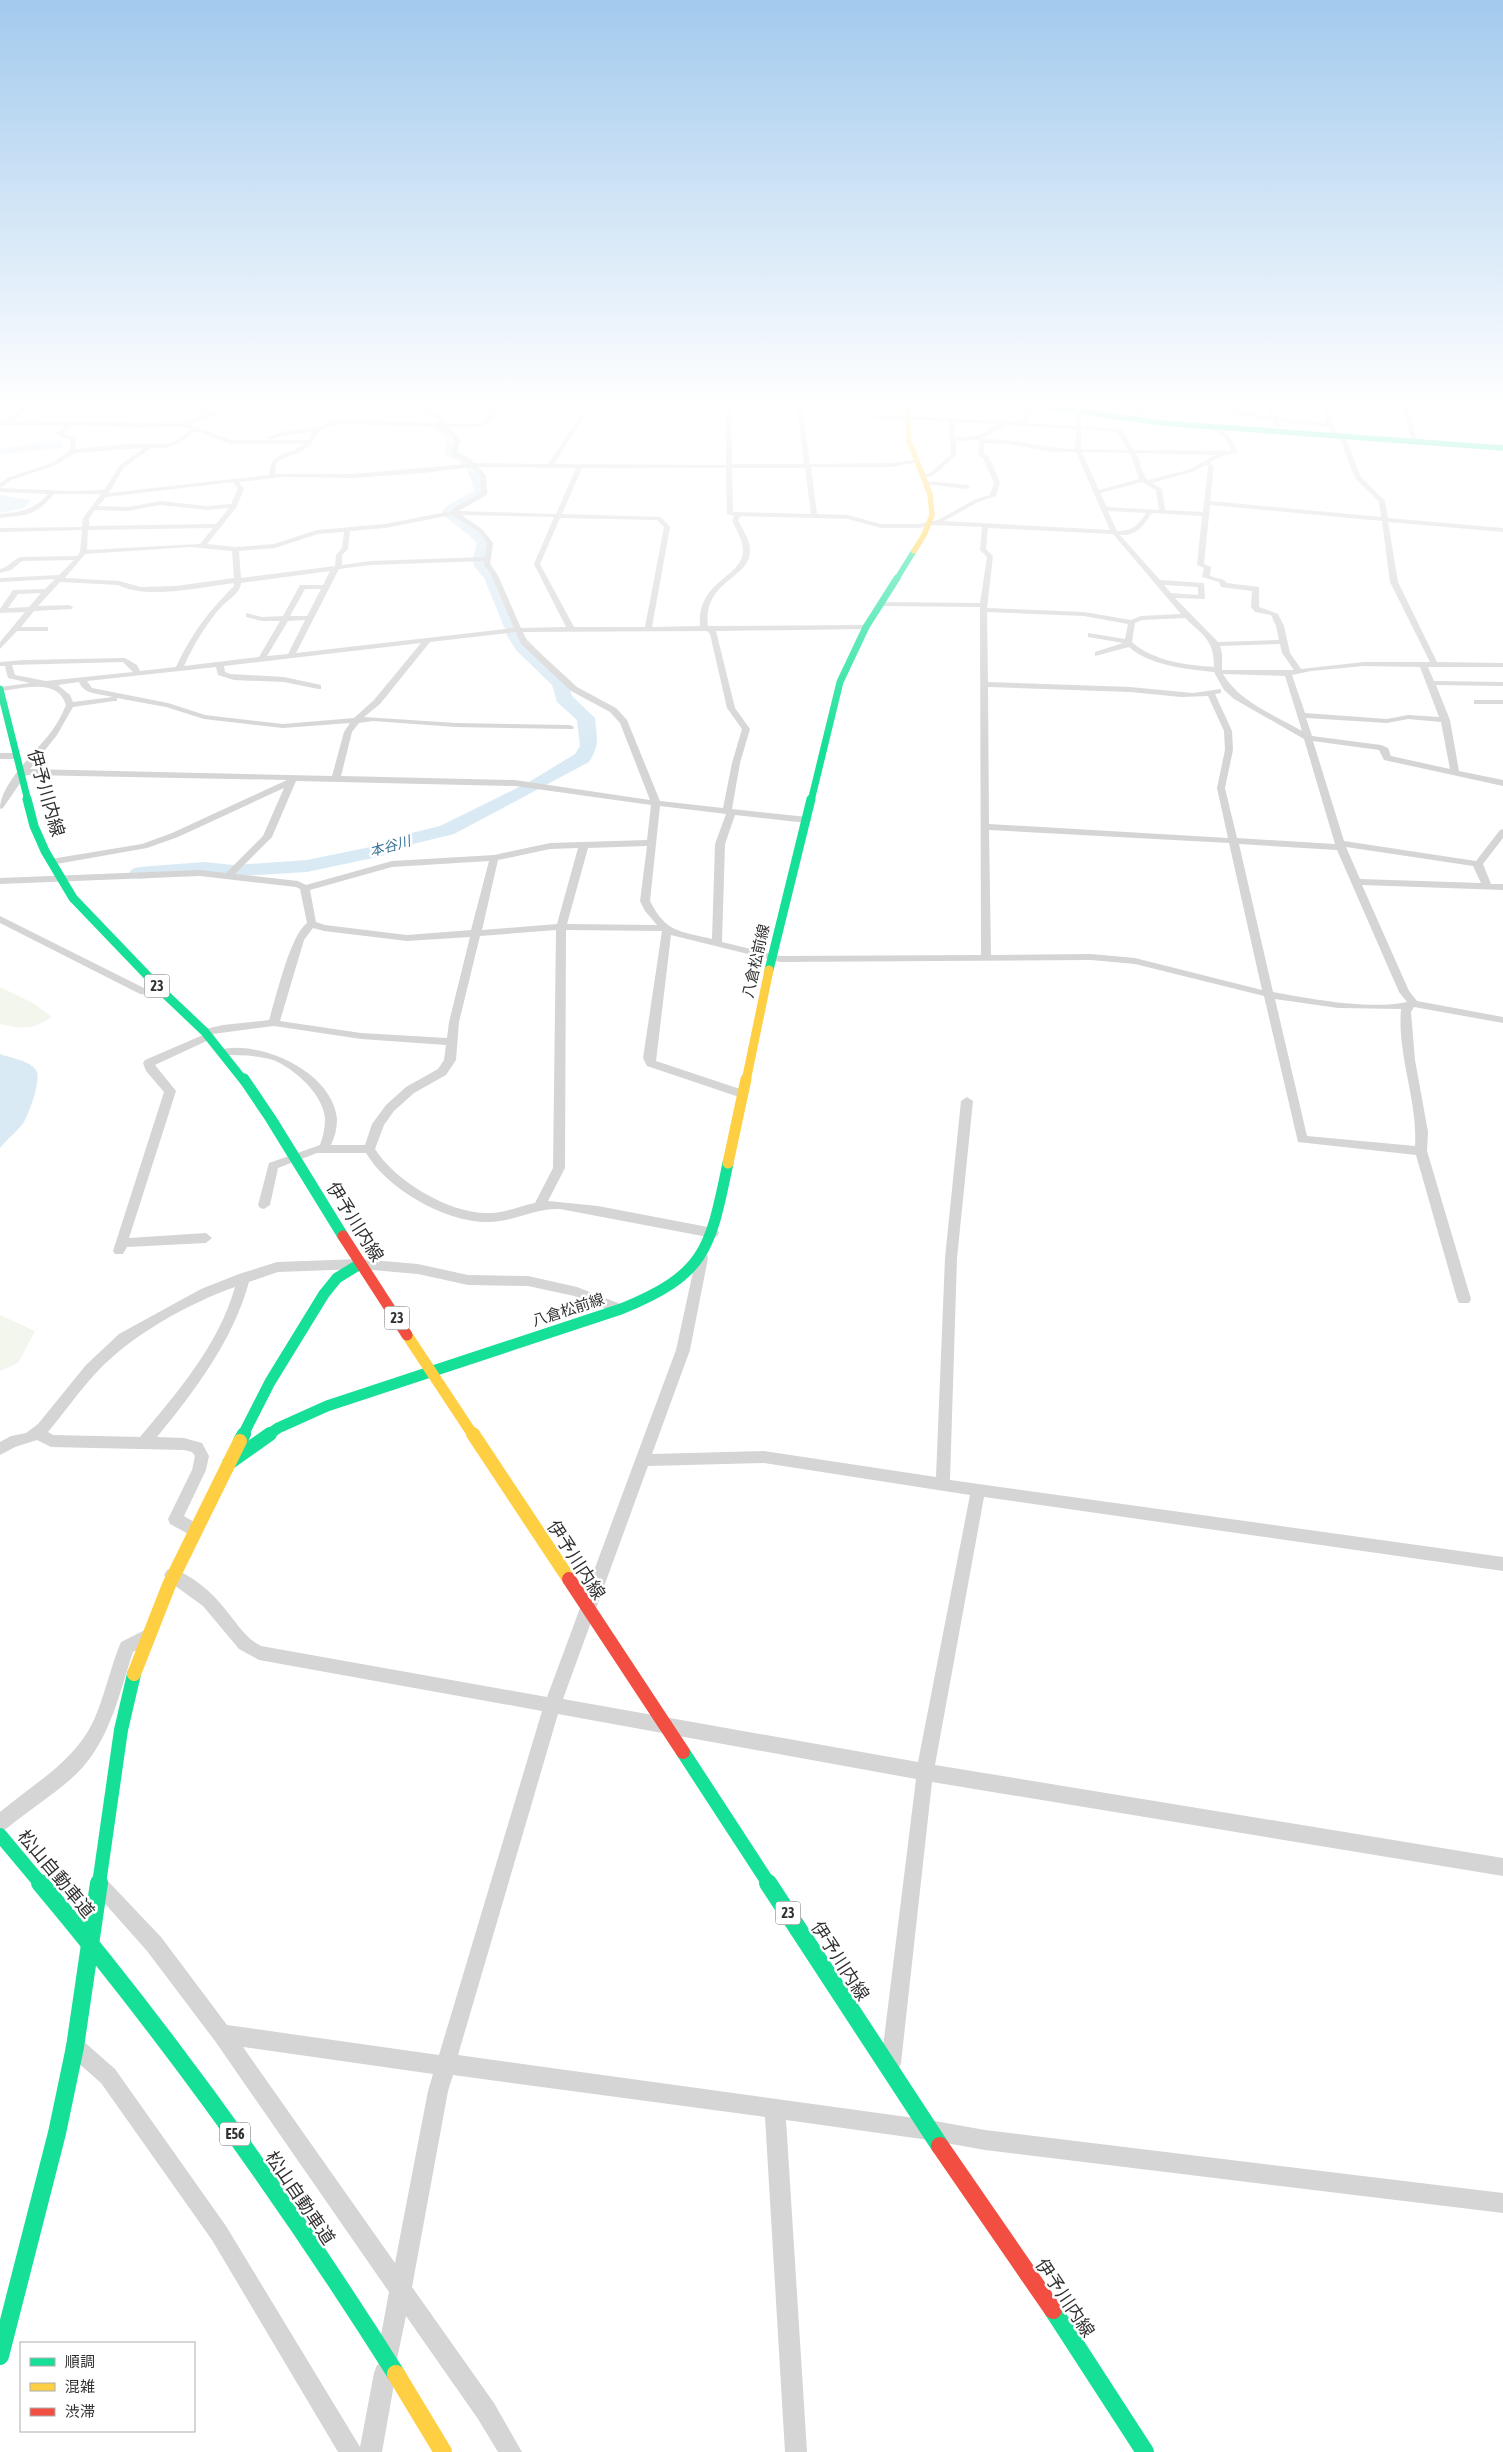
<svg xmlns="http://www.w3.org/2000/svg" width="1503" height="2452" font-family="'Asap Condensed','Noto Sans JP',sans-serif">
<rect width="100%" height="100%" fill="#fff"/>
<path fill="#f2f6ed" d="M0 987 33 1003 52 1017C32 1030 22 1029 0 1024Z
M0 1315 35 1331 18 1363 0 1371Z"/>
<path fill="#daeaf4" d="M47 441H63V448L0 454V449Z
M0 495 31 500 24 508 0 513Z
M0 1054C10 1058 29 1060 36 1070 42 1079 29 1113 24 1122 19 1130 6 1140 0 1148Z"/>
<g fill="none" stroke-linecap="round" stroke-linejoin="round">
<path fill="#daeaf4" fill-rule="evenodd" d="M409 405H422L416 409Z
M440 422 444 423 460 440 458 451C477 460 484 472 488 493L486 496 457 512 477 525 492 542 488 559 499 577 520 627 518 630 567 680 572 696 595 718C597 738 600 745 589 762L454 834 413 844 382 856 307 872 240 876 204 874 139 879 132 877 129 873 132 869 139 867 204 862 234 865 307 860 370 847 399 836 440 826 529 782 575 754 580 746 577 720 557 702 552 685 516 650 506 634 508 631 504 627 484 578 474 566 473 558 477 543C467 531 449 523 442 512L448 505 474 491C472 480 467 466 458 461 453 458 448 458 444 453L447 441 434 426Z"/>
<path fill="#d5d5d5" fill-rule="evenodd" d="M26 405H32L11 421 184 423 206 415 137 405H150L212 412 227 405H284L281 407H232L190 425 231 440H308L313 432 285 435 268 440 265 438 284 431 316 428 337 420 441 423 420 408 353 410 327 407 325 405 353 406 422 405 442 417 447 423 479 424 483 423 498 405H503C488 431 478 428 450 427L461 441 457 449 458 453 474 463 548 464 587 405H591L554 464 726 465V405H731L732 464H804L797 405H802L810 464 891 463 917 460 920 462 891 467H811L817 514 848 515 881 524H919L938 520 974 500 990 495 994 483 983 458 978 455 979 440 956 441V455L934 475 922 478V476L930 473 951 454 948 421 875 418 873 415 1022 422 1031 405H1035L1027 423 1076 426V411L1081 410V426L1121 429 1134 450 1231 451 1226 439 1209 427 1214 426 1230 437 1238 453 1224 455 1210 462 1214 467 1210 501 1381 517 1379 502 1355 478 1340 440 1327 427 1278 422 1280 426 1277 428 1272 421 1249 416 1182 410 1185 408 1249 412 1271 417 1266 405H1271L1277 418 1326 423 1324 405H1329L1332 425 1346 439 1361 477 1385 501 1388 518 1503 528V532L1388 522 1398 582 1437 662 1503 663V667H1428L1434 681 1503 682V686L1436 685 1450 720 1459 771 1503 780V786L1384 760 1379 750 1313 741 1344 841 1476 861 1500 830 1503 829V838L1483 864 1491 884H1503V890L1362 885 1409 991 1417 1001 1503 1017V1023L1414 1007 1411 1012 1415 1060 1428 1132 1427 1151 1471 1299 1469 1303H1459L1457 1299 1416 1155 1298 1142 1264 996 1135 964 1091 960 780 962 671 935 656 1061 746 1091 748 1094 746 1097 742 1098 647 1066 643 1058 662 931 566 930 565 1168 548 1201 598 1206 713 1228 717 1230 719 1233 717 1236 713 1238 560 1209C535 1208 513 1222 489 1222 446 1223 387 1189 366 1153H317L278 1168 270 1205 264 1209 260 1208 258 1205 269 1163 320 1145C323 1137 325 1128 325 1119 323 1094 295 1069 273 1060 257 1055 239 1055 223 1055L219 1054 217 1052 219 1050C260 1039 333 1072 337 1119 337 1128 335 1137 331 1145H365L372 1124 386 1105 406 1087 438 1069 444 1060 446 1045 361 1039 274 1026 213 1034 214 1036 213 1038 155 1065 176 1091 129 1238 206 1233 212 1238 206 1243 127 1247 123 1254H115L113 1251 164 1092 146 1071 143 1063 145 1060 203 1035 200 1032 201 1030 223 1025 269 1020C276 998 290 935 307 923L300 889 296 887 200 876 0 884V878L200 870 226 873 263 836 284 788 178 837 147 848 51 865 46 862 51 859 142 844 172 833 287 780 28 775 25 776 3 808 0 809C0 784 36 752 51 732 57 724 62 715 66 705 57 677 23 689 0 691V687L30 683 8 678 5 666H0V662L24 660 125 658 137 665 140 671 176 667C192 633 208 612 234 586V583C201 587 148 600 118 585L60 582 38 606 69 605 73 607 72 609 34 611 21 627H48V631H17L0 649V642L25 612 0 613V609L13 590 45 589 55 579 0 582V578L59 575 74 560 22 561 11 570 0 573V569C9 567 12 560 21 557L77 556 80 552 82 530 0 532V528L82 527 83 518 101 494H54C36 516 27 515 0 518V514C21 512 34 510 48 494L0 492V488L68 491 104 490 120 465 144 448 75 453 56 465 11 480 0 488V483L7 478 52 463 70 450V440L56 434 65 425H0V421H4ZM954 422 999 424 978 436 955 437ZM338 424 444 427 455 441 451 449 452 454 467 464 353 474H275L276 463 279 460 301 452 312 443 320 430ZM72 425C94 425 117 427 139 428 156 428 175 424 191 429L174 442 166 444H127L76 449 75 438 63 433ZM1006 425 1076 429 1075 449C1043 448 1013 438 981 439ZM1081 429 1117 432 1128 450 1081 449ZM196 431 230 444H304C287 458 271 449 269 475L109 493 124 467 151 448H166L178 444ZM984 443 1008 444 1052 452H1076L1110 530 944 521 978 502 996 496 1000 483 989 457 984 454ZM1082 452 1130 453 1139 479 1099 490ZM1136 453 1216 455 1188 470 1148 480C1140 473 1142 462 1136 453ZM1206 465 1208 467 1203 512 1165 510 1162 489 1152 483 1192 472ZM471 467 480 475 481 493 455 507 451 511 385 524 317 530 274 544 235 547 207 544 236 508 244 489 239 482 283 477 353 478 424 473ZM478 467 576 468 556 514 458 511 487 494 486 475ZM582 468H726L727 514 735 516 732 520C735 528 743 540 743 549 745 577 697 579 700 626L652 627 670 527 661 517 562 514ZM732 468H805L811 514 733 512ZM233 482 238 489 231 504 207 506 160 501 128 507 98 506 106 497ZM1142 482 1156 490 1159 510 1107 507 1100 493ZM160 505 207 510 229 508 216 524 89 526V518L95 510 128 511ZM1210 505 1382 521 1390 582 1430 662H1364L1301 669 1290 653 1284 626 1278 614 1259 607V587L1227 583 1224 580 1210 576 1211 567 1204 564ZM1108 511 1146 513C1138 525 1133 531 1117 531ZM1152 513 1202 516 1197 565 1204 568 1202 577 1219 582 1221 587 1252 591 1251 607 1255 612 1271 615 1276 626 1279 640 1218 642 1175 598 1205 599 1204 583 1160 580 1120 535C1137 536 1143 526 1152 513ZM452 515 479 532 487 543 485 557 370 561 342 565V555L348 549 350 531 385 528ZM461 515 554 517 534 564 566 627 521 628 497 574 490 565 493 543 483 530ZM741 516 848 519 881 528H919L933 525 982 527 980 550 987 557 980 603 881 602 877 604 881 606 980 607 981 955 780 956 722 942 725 844 735 815 807 823 812 820 807 817 732 809 740 763 750 729 735 708 716 631 866 629 870 627 866 625 708 626C703 579 752 579 750 549 750 540 742 528 738 520ZM560 518 657 520 664 527 645 627H574L540 564ZM213 528 200 544 87 550 88 530ZM988 528 1113 534 1181 614 1141 616 1131 620 1084 612 987 608 993 556 986 549ZM344 532 342 548 336 555 335 566 241 578 239 551 275 548 318 534ZM190 547 232 551 234 578 176 586 141 587 119 581 65 578 85 554ZM484 561V565L491 574 514 628 296 653 339 569 370 565ZM330 571 323 585H300L283 616 262 617 246 613V617L262 621H280L259 657 184 666C194 644 206 624 222 606 228 600 241 592 241 583ZM1164 585 1198 587V595L1171 593ZM305 589H321L307 616H290ZM41 593 29 607 8 608 18 594ZM987 612 1084 616 1128 624 1125 639 1088 633V637L1123 643 1095 652V656L1129 647C1150 666 1187 669 1214 672L1224 690 1234 699 1304 739 1335 844 1237 838 1225 788 1233 750 1232 731 1215 694 1221 693V689L1193 693 1130 687 988 682ZM1185 618C1204 636 1214 640 1214 667 1186 665 1153 661 1132 642L1135 623 1142 620ZM305 620 288 654 267 656 288 621ZM707 631 710 634 727 708 742 729 732 763 723 808 660 801 627 720 616 708 577 687 527 641 523 632ZM516 632 521 644 571 691 610 712 620 723 650 800 515 780 341 776 352 732 359 723 373 721 456 727 573 729 574 727 570 725 456 723 364 717 380 704 430 642ZM421 643 374 700 354 718 283 724 205 715 168 703 92 688 87 681 216 667 218 675 234 680 284 682 318 689H321V685L284 677 230 674 225 672 224 666ZM1280 644 1282 653 1294 670H1222V653L1220 646ZM123 662 133 672 46 681 15 675 12 665ZM1364 666 1420 667 1439 717 1408 715 1387 719 1305 713 1292 675 1311 671ZM1223 674 1285 676 1302 731C1275 715 1239 702 1223 674ZM79 682C84 695 101 694 113 697L73 702 70 695 58 685ZM988 687 1130 692 1181 697 1208 696 1224 731 1225 750 1217 788 1228 838 989 824ZM117 698 166 707 204 719 283 728 350 723 344 732 332 776 30 769 57 735 73 707 114 701H117ZM1306 718 1387 723 1408 719 1441 722 1450 769 1391 756 1388 748 1381 745 1312 736ZM296 781 515 786 651 805 647 840 550 843 494 855 392 861 306 885 298 881 235 874 272 837ZM660 806 726 814 715 844 712 939C680 931 666 933 650 901ZM989 830 1229 843 1262 990 1135 958 1091 954 991 955ZM1239 844 1337 850 1399 992 1407 1002C1369 1010 1311 999 1273 992ZM647 846 640 901 645 911 657 925 567 924 588 848ZM1346 847 1473 866 1481 883 1360 879ZM578 848 557 924 482 930 498 860 550 849ZM489 861 471 930 407 935 325 925 316 922 310 890 392 867ZM313 928 324 931 407 941 470 937 449 1022 447 1038 361 1033 280 1021 304 940ZM556 930 553 1168 535 1203C520 1206 505 1213 490 1213 451 1215 395 1181 375 1149L384 1125 394 1111 414 1093 446 1075 456 1060 459 1022 480 936ZM1275 999 1338 1008 1401 1009C1397 1056 1418 1101 1415 1146L1307 1136Z
M1140 405H1146L1140 420 1135 421Z
M1402 405H1408L1417 443 1412 442Z
M926 481 967 485 970 487 967 489 924 484Z
M1474 700H1503V704H1474Z
M0 753H17L21 756 17 759H0Z
M0 916 146 989 165 991 170 994 165 997 140 994 0 923Z
M967 1097 973 1101 957 1258 950 1480 1503 1557V1571L984 1497 935 1765 1503 1858V1876L932 1782 901 2063 898 2070 891 2073 884 2070 881 2063 916 1779 558 1714 458 2055 929 2120 985 2130 1503 2193V2213L985 2150 929 2140 786 2120 807 2452H785L765 2117 453 2075 448 2091 412 2287 494 2403 522 2452H498L478 2419 406 2316 397 2359 389 2362 381 2359 378 2351 389 2292 215 2041 147 1951 93 1890 90 1884 93 1878 99 1875 105 1878 161 1937 227 2025 439 2055 542 1711 259 1660 239 1649 203 1606 167 1580 164 1575 167 1570 172 1568C193 1576 212 1592 225 1609 236 1622 245 1638 261 1646L547 1697 676 1350 696 1258 697 1255H707L708 1258 690 1350 652 1454 764 1451 936 1477 945 1258 961 1101ZM764 1463 970 1495 918 1762 563 1699 648 1466ZM243 2047 433 2074 428 2091 395 2263Z
M360 1259 418 1264 468 1275 528 1276 577 1287 623 1305 625 1309 623 1313 618 1314 574 1296 528 1286 468 1285 418 1274 360 1269 278 1272 249 1282C233 1340 195 1391 157 1437L184 1438 202 1443 209 1456 206 1470 184 1516 199 1525 202 1530 199 1535 194 1537 170 1524 168 1519 192 1470 195 1456 192 1452 184 1450 51 1447 37 1440 15 1447 0 1455V1442L11 1436 26 1433 38 1424 86 1365 119 1334 201 1289 239 1274 277 1262ZM235 1287C219 1344 178 1392 140 1437L53 1435 48 1432C64 1413 79 1391 96 1373 130 1336 187 1304 235 1287Z
M147 1629 153 1631 155 1636 153 1641 133 1652C120 1691 111 1735 83 1767 61 1791 31 1808 6 1829L0 1832V1812C34 1783 73 1763 93 1722 105 1696 110 1668 121 1642Z
M75 2037 82 2040 115 2069 226 2226 360 2447 374 2373 377 2365 385 2362 393 2365 396 2373 382 2452H338L212 2240 101 2083 68 2054 65 2047 68 2040Z"/>
<path stroke="#16e098" stroke-width="5.5" d="M1034 405 1162 423 1503 448
M896 580 914 551"/>
<path stroke="#16e098" stroke-width="7" d="M0 689 28 801
M811 801 840 682 866 627 897 578"/>
<path stroke="#16e098" stroke-width="9" d="M27 799 34 826 45 851 73 898 165 994 205 1032 244 1081
M769 970 811 799"/>
<path stroke="#16e098" stroke-width="11" d="M244 1079 271 1119 343 1236
M243 1435 270 1382 324 1294 337 1278 360 1264
M268 1435 278 1428 327 1406 621 1309C707 1274 710 1249 728 1163"/>
<path stroke="#16e098" stroke-width="14" d="M240 1441 244 1434
M229 1463 270 1434
M683 1752 769 1884
M99 1884 121 1730 134 1674"/>
<path stroke="#16e098" stroke-width="18" d="M768 1883 940 2146
M1053 2310 1145 2452
M0 2356 57 2133 75 2047 99 1883"/>
<path stroke="#ffcf43" stroke-width="5.5" d="M907 405 909 441 930 494 932 515 924 535 914 551
M1079 411 1080 405"/>
<path stroke="#ffcf43" stroke-width="9" d="M746 1081 769 970"/>
<path stroke="#ffcf43" stroke-width="11" d="M728 1163 746 1079
M407 1335 473 1435"/>
<path stroke="#ffcf43" stroke-width="14" d="M473 1434 569 1579
M134 1674 169 1585 240 1441"/>
<path stroke="#f24e42" stroke-width="11" d="M343 1236 407 1335"/>
<path stroke="#f24e42" stroke-width="14" d="M569 1579 683 1752"/>
<path stroke="#f24e42" stroke-width="18" d="M940 2146 1053 2310"/>
<path stroke="#16e098" stroke-width="14" d="M0 1835 41 1884"/>
<path stroke="#16e098" stroke-width="18" d="M40 1883C170 2038 288 2203 396 2374"/>
<path stroke="#ffcf43" stroke-width="18" d="M396 2374 443 2452"/>
</g>
<linearGradient id="sky" x2="0" y2="1"><stop stop-color="#a2caed"/><stop offset="0.54" stop-color="#fff"/><stop offset="1" stop-color="#fff" stop-opacity="0"/></linearGradient>
<rect width="1503" height="748" fill="url(#sky)"/>
<g text-anchor="middle" stroke-width="5" stroke-linejoin="round" paint-order="stroke">
<g font-size="14" font-style="italic" fill="#397599" stroke="#fff">
<text transform="translate(390 846) rotate(-16)" y="5">本谷川</text>
</g>
<g fill="#fff" stroke="#6f6f6f" stroke-width="1">
<rect x="144.5" y="974.5" width="25" height="23" rx="4"/>
<rect x="384.5" y="1306.5" width="25" height="23" rx="4"/>
<rect x="775.5" y="1901.5" width="25" height="23" rx="4"/>
<rect x="220" y="2122.5" width="30" height="23" rx="4"/>
</g>
<g font-size="14" font-weight="bold" fill="#313131">
<text x="157" y="991">23</text>
<text x="397" y="1323">23</text>
<text x="788" y="1918">23</text>
<text x="235" y="2139">E56</text>
</g>
<g font-size="15" fill="#313131" stroke="#fff">
<text transform="translate(756 961) rotate(-77)" y="5">八倉松前線</text>
<text transform="translate(568 1310) rotate(-18)" y="5">八倉松前線</text>
</g>
<g font-size="18" fill="#313131" stroke="#fff">
<text transform="translate(46 793) rotate(74)" y="6">伊予川内線</text>
<text transform="translate(355 1222) rotate(58)" y="6">伊予川内線</text>
<text transform="translate(576 1560) rotate(57)" y="6">伊予川内線</text>
<text transform="translate(56 1874) rotate(50)" y="6">松山自動車道</text>
<text transform="translate(840 1961) rotate(57)" y="6">伊予川内線</text>
<text transform="translate(300 2198) rotate(56)" y="6">松山自動車道</text>
<text transform="translate(1065 2298) rotate(56)" y="6">伊予川内線</text>
</g>
</g>
<rect x="20" y="2342" width="175" height="90" fill="#ffffff" stroke="#adadad"/>
<rect x="30" y="2358" width="25" height="8" fill="#16e098" stroke="#adadad"/>
<text x="65" y="2367" font-size="15" fill="#313131">順調</text>
<rect x="30" y="2383" width="25" height="8" fill="#ffcf43" stroke="#adadad"/>
<text x="65" y="2392" font-size="15" fill="#313131">混雑</text>
<rect x="30" y="2408" width="25" height="8" fill="#f24e42" stroke="#adadad"/>
<text x="65" y="2417" font-size="15" fill="#313131">渋滞</text>
</svg>
